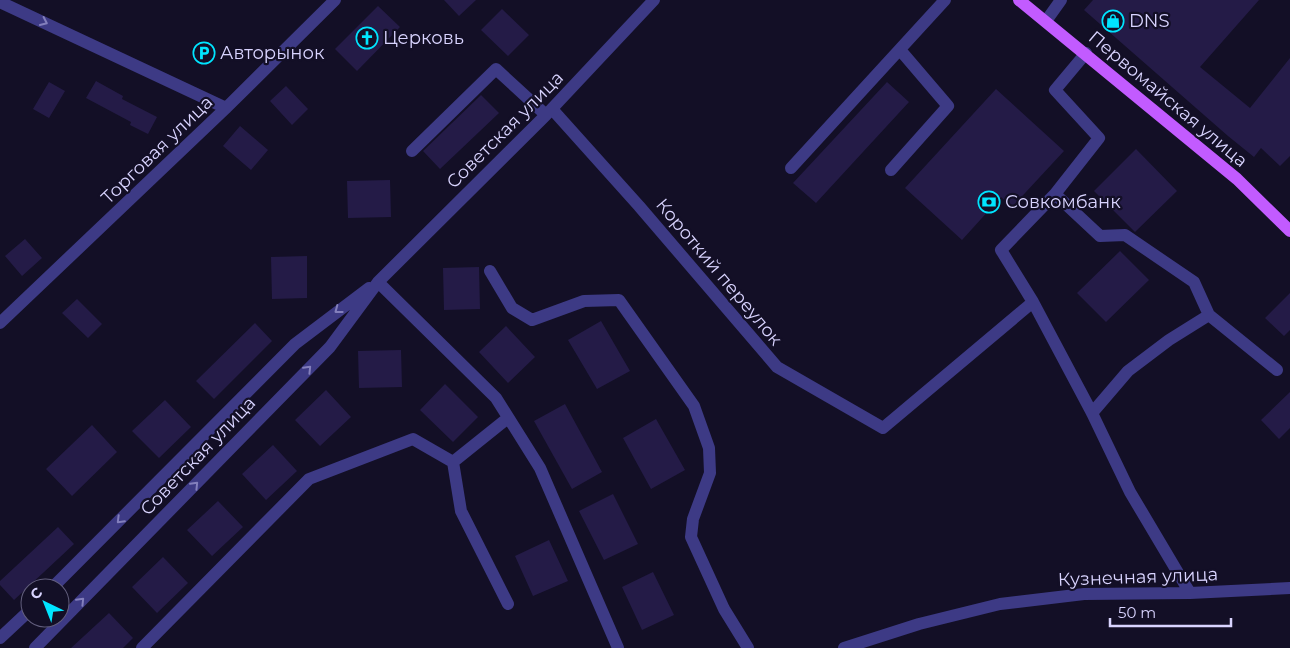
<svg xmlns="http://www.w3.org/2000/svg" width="1290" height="648" font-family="Montserrat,sans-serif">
<rect width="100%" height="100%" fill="#130f26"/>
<path fill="#241b47" d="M444 0H476L459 16Z
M1093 0H1259L1200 67 1250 108 1290 58V156L1280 166 1261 148 1254 157 1228 136 1084 10Z
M378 6 400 27 357 71 335 49Z
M502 9 529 35 508 56 481 30Z
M96 81 123 96 122 99 157 117 148 134 130 125 131 122 86 98Z
M49 82 65 91 49 118 33 109Z
M887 82 909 102 816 203 793 183Z
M286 86 308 109 292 125 270 101Z
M996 89 1064 151 1012 207 1001 197 962 240 905 188Z
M481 95 499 113 440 169 423 151Z
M240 126 268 150 251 170 223 146Z
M1136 149 1177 191 1135 232 1094 191Z
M390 180 391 217 348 218 347 181Z
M25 239 42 258 22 276 5 256Z
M1120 251 1149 280 1106 322 1077 293Z
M307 256V298L272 299 271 257Z
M479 267 480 309 444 310 443 268Z
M1290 293V330L1284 336 1265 318Z
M77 299 102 324 88 338 62 313Z
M601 321 630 371 597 389 568 340Z
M255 323 272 341 214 399 196 381Z
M506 326 535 357 508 383 479 352Z
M401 350 402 387 359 388 358 351Z
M445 384 478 417 453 442 420 410Z
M326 390 351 417 320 446 295 420Z
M1290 392V428L1279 439 1261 420Z
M165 400 191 427 159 458 132 431Z
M565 404 602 472 572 489 534 421Z
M656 419 685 470 651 489 623 438Z
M92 425 117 452 72 496 46 469Z
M273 445 297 471 266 500 242 474Z
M613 494 638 544 604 560 579 511Z
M218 501 243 527 212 556 187 530Z
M58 527 74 544 14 600 0 585V581Z
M549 540 568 581 533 596 515 556Z
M163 557 188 583 157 613 132 587Z
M653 572 674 615 642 630 622 587Z
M109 613 133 638 123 648H71Z"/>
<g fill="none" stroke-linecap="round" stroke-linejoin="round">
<path stroke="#3d3a85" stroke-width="12" d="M0 2 226 108
M1046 21 1061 0
M1086 53 1055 90 1099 138 1055 194 1001 250 1033 302 1092 413 1130 492 1190 593
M552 109 639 206 777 367 883 428 1033 302
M412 151 496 69 546 115
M791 168 945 0
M891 170 948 106 901 51
M1055 194 1100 236 1125 235 1194 282 1209 315 1277 370
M490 271 512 308 532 320 584 301 619 300 694 406 709 448 710 473 693 519 691 537 724 609 748 648
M378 282 496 398 540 468 618 648
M0 323 226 108 335 0
M1092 413 1128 371 1169 340 1209 315
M453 462 461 511 508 604
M52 588 295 344 369 288
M0 638 30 610
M35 648 330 347 378 282 546 115 654 0
M142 648 309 479 413 439 453 462 508 418
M844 648 919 624 1000 604 1084 594 1190 593 1290 588"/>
<path stroke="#c25bff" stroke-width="12" d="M1019 0 1237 179 1290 231"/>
</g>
<defs><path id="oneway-chevron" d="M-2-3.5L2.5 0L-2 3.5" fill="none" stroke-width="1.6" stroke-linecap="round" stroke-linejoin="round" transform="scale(1.25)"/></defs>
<g stroke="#837fbc">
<use href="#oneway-chevron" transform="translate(44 22) rotate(25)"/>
<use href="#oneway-chevron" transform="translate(338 310) rotate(143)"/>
<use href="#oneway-chevron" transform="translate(308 369) rotate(-46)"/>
<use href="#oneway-chevron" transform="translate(195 485) rotate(-46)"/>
<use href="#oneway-chevron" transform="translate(120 520) rotate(135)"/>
<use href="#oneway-chevron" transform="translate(81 601) rotate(-46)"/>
</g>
<defs>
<g id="shop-ring" transform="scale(1.125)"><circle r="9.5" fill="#130f26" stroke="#00e5ff" stroke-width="1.5"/><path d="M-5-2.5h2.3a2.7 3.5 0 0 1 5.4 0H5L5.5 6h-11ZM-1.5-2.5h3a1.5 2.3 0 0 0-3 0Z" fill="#00e5ff"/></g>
<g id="church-ring" transform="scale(1.125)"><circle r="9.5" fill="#130f26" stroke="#00e5ff" stroke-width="1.5"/><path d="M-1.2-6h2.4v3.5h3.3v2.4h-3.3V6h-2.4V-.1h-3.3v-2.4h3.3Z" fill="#00e5ff"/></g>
<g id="parking-ring" transform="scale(1.125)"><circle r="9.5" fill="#130f26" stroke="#00e5ff" stroke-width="1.5"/><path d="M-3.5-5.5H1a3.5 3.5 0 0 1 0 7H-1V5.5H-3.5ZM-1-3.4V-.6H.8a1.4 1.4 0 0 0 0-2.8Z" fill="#00e5ff"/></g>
<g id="bank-ring" transform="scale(1.125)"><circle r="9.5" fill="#130f26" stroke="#00e5ff" stroke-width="1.5"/><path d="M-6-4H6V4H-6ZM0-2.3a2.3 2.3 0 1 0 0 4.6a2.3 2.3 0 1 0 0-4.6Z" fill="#00e5ff"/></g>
</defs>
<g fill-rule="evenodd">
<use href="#shop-ring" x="1113" y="21"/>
<use href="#church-ring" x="367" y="38"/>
<use href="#parking-ring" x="204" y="53"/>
<use href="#bank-ring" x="989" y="202"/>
</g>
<g text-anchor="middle" stroke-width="4.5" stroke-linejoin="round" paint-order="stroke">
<g font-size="18" fill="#d9d4ff" stroke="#130f26" text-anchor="start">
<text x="1129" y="27">DNS</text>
<text x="383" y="44">Церковь</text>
<text x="220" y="59">Авторынок</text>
<text x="1005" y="208">Совкомбанк</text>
</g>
<g font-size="18" fill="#d9d4ff" stroke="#130f26">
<text transform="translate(1168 99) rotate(40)" y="6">Первомайская улица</text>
<text transform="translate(505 130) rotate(-45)" y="6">Советская улица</text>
<text transform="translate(157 150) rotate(-44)" y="6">Торговая улица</text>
<text transform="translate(719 272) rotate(50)" y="6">Короткий переулок</text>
<text transform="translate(198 456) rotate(-46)" y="6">Советская улица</text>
<text transform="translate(1138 577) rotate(-2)" y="6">Кузнечная улица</text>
</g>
</g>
<g transform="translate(45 603) rotate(317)"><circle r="24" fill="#130f26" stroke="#625e7d"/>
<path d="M0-4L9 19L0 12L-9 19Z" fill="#00e5ff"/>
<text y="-8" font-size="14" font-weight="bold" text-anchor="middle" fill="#d9d4ff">С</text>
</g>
<path d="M1110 618v8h121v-8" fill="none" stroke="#d9d4ff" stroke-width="2.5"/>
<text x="1118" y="618" font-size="15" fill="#d9d4ff" stroke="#130f26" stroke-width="4" paint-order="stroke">50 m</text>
</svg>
